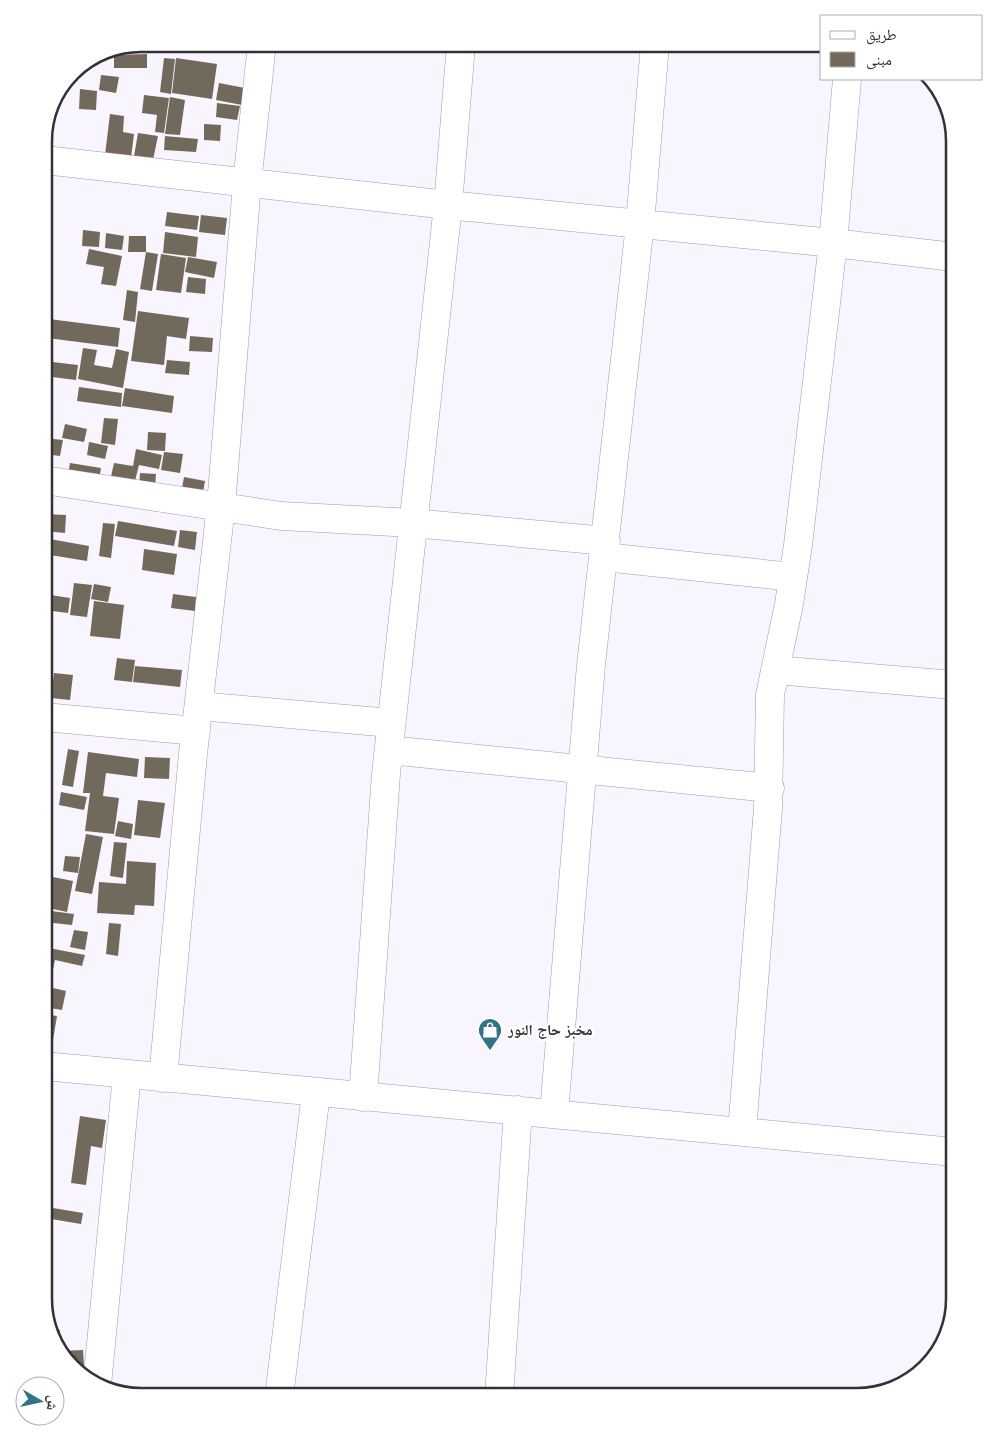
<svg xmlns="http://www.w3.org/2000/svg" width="998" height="1441" font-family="'Work Sans','Noto Naskh Arabic',sans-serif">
<rect width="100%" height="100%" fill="#f9f5fe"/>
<path fill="#72695d" d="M147 54V68H114V55Z
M164 58 175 59 171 94 160 92Z
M176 58 217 64 212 99 172 93Z
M101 75 119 77 116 93 99 90Z
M219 83 245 88 242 105 216 100Z
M80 89 97 91 96 110 79 109Z
M144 95 169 98 164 133 155 132 157 115 142 113Z
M170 97 185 100 180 135 165 134Z
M217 103 240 106 237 120 216 117Z
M110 114 124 116 123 132 134 134 131 158 105 155Z
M204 124 221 125 220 141 204 140Z
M138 133 158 136 153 160 134 156Z
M165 136 198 139 196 152 164 150Z
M167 212 199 216 197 230 165 226Z
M201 215 227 218 225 235 199 232Z
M83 230 100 232 99 247 82 246Z
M165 232 198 237 196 257 163 253Z
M106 233 124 236 122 250 105 248Z
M129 236H146V252H128Z
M89 249 122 256 116 286 101 284 104 267 86 264Z
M146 252 158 254 152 291 140 289Z
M161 254 186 258 181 293 156 290Z
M188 257 217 262 214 278 185 272Z
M188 277 206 279 205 294 186 292Z
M127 290 138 292 135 322 123 320Z
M138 311 189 318 186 339 167 336 164 365 131 361Z
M49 319 120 328 118 347 47 338Z
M190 336 213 338 212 352 189 351Z
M83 348 97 350 94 365 112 368 116 349 129 352 123 388 78 379Z
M167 360 190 362 189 375 165 373Z
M44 361 78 365 76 380 44 376Z
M79 387 122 393 121 407 77 401Z
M125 388 174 396 172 413 122 406Z
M104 418 118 419 115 445 101 443Z
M65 424 87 429 84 442 62 438Z
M148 432 166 433 165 451 147 450Z
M44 438 63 440 60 456 44 454Z
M89 442 108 446 105 459 87 455Z
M136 449 162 455 159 469 139 465 134 485 110 481 114 463 133 466Z
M164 452 183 454 180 473 161 470Z
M70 463 101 468 98 486 67 480Z
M140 473 156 474 155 488H139Z
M184 477 205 481 200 509 179 505Z
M44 514 66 515 65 533 44 531Z
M118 521 177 531 174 546 115 536Z
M103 523 115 524 111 558 99 556Z
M180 530 197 532 195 550 178 547Z
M44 538 89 546 87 561 44 554Z
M144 549 177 554 174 575 142 570Z
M74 583 92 585 87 617 70 615Z
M94 584 111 587 108 602 91 599Z
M44 594 70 598 68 613 44 610Z
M173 594 196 597 195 611 171 608Z
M94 601 124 605 120 639 90 636Z
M117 658 135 660 132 682 114 680Z
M135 666 182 670 180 687 133 682Z
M54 673 73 675 70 700 51 698Z
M44 747H48V765H44Z
M68 749 79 751 73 787 62 785Z
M88 752 139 759 137 777 106 773 103 796 119 798 114 834 85 831 90 793H83Z
M145 757 170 758 169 779 144 778Z
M61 792 87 797 84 810 59 805Z
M138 800 165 803 160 838 134 835Z
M118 821 133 824 131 839 115 836Z
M86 834 103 837 92 894 75 891Z
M114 842 127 843 123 878 110 876Z
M65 856 80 857 78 873 63 871Z
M127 861 156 863 154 906 135 905 134 915 97 913 99 882 126 884Z
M48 876 73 881 67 912 44 907Z
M44 910 74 914 72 925 44 922Z
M109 923 121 924 118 956 106 954Z
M74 930 88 932 85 950 70 947Z
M44 947 85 955 82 966 55 960 51 980 44 979Z
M44 986 66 991 62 1010 44 1007Z
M44 1014 57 1016 52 1046 44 1045Z
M80 1116 106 1120 102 1148 91 1146 86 1185 71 1183Z
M44 1140H53L52 1168H44Z
M47 1207 83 1213 81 1224 45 1218Z
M44 1254 50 1255 48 1271H44Z
M46 1308 54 1310 51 1327 49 1321Z
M51 1328 60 1330 58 1343 55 1342Z
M83 1350 84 1365 74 1366 60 1351Z"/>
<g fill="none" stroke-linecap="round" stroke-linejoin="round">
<g stroke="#a19aa8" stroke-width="29">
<path id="minor" d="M44 160 448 205 833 243 954 257
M44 480 281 516 413 523 606 541
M604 557 793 577
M775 670 954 685
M199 706 391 723
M44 717 196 731
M389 750 770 788
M44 1066 954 1152
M163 1078 193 754 221 506 247 183 262 44
M363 1097 386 774 448 205 461 44
M554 1113 591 665 640 224 655 44
M742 1131 768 808 770 695 789 604 798 545 833 243 847 79
M97 1385 127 1074
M279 1397 316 1093
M499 1397 518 1110"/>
</g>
<use href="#minor" stroke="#fff" stroke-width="28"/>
</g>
<defs>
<g id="shop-pin" transform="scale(1.25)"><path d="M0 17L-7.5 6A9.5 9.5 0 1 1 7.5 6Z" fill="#337387" stroke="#fff"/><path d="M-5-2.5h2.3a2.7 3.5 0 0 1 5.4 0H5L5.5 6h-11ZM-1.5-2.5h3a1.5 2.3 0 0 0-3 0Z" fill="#fff"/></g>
</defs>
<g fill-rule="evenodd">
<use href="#shop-pin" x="490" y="1030"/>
</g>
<g text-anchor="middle" stroke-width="5" stroke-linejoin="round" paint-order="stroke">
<g font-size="15" font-weight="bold" fill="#343137" stroke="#fff" text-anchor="start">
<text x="508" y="1035">مخبز حاج النور</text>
</g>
</g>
<path d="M0 0H998V1441H0ZM141 52H857A89 89 0 0 1 946 141V1299A89 89 0 0 1 857 1388H141A89 89 0 0 1 52 1299V141A89 89 0 0 1 141 52Z" fill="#fff" fill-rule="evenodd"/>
<path fill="none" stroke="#343137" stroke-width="2.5" d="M141 52H857A89 89 0 0 1 946 141V1299A89 89 0 0 1 857 1388H141A89 89 0 0 1 52 1299V141A89 89 0 0 1 141 52Z"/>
<rect x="820" y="15" width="162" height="65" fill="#ffffff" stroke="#aeadaf"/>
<rect x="830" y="31" width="25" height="8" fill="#ffffff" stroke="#aeadaf"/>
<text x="866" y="40" font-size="15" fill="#343137">طريق</text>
<rect x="830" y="52" width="25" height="15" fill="#72695d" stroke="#aeadaf"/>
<text x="866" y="65" font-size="15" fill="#343137">مبنى</text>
<g transform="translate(40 1401) rotate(99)"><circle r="24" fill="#ffffff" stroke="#aeadaf"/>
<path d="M0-4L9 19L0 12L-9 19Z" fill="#337387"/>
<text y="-8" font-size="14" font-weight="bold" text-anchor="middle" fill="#343137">ش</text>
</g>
</svg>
